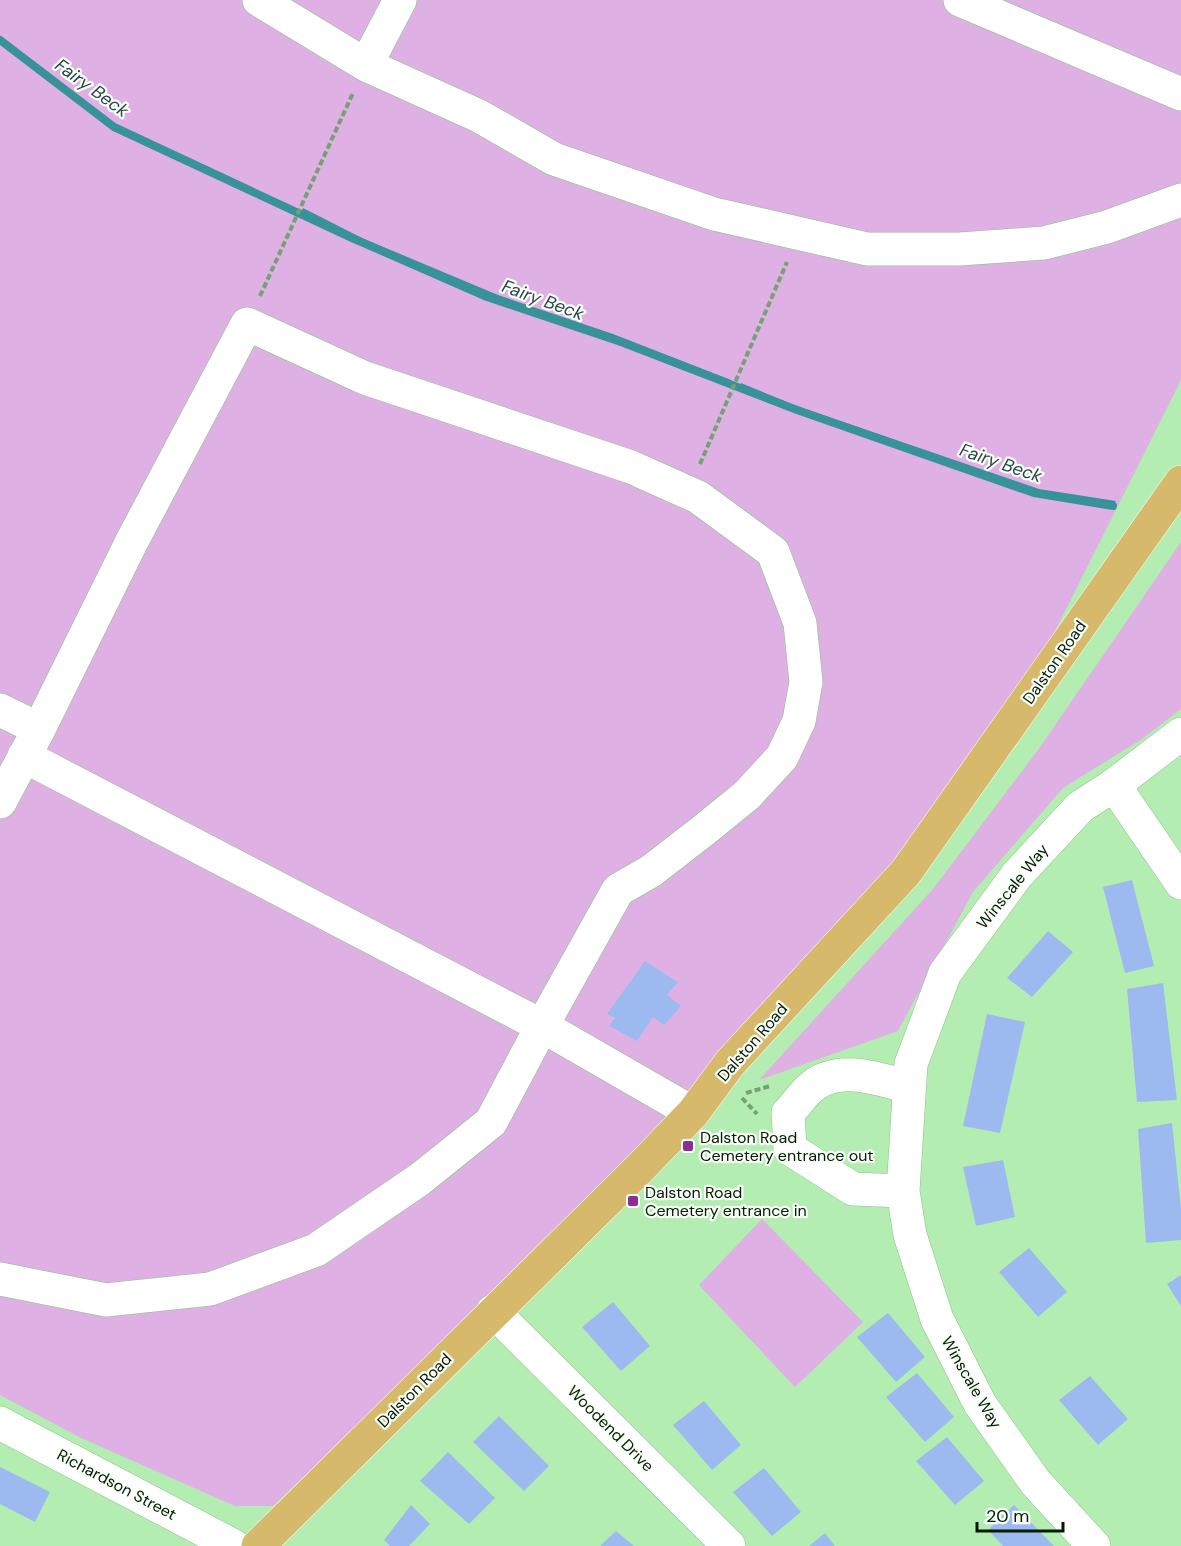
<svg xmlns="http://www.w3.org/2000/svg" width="1181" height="1546" font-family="'DM Sans',sans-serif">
<rect width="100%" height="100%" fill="#b4edb1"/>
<path fill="#deb0e3" d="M0 0H1181V380L1003 735 640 1162 273 1506H235L81 1438 0 1395Z
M1181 542V709L1142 739 1063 788 973 892 898 1031 759 1080 933 889 1038 750Z
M762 1219 863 1322 795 1387 699 1285Z"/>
<path fill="#38929a" d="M303 208 362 238 498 295 613 334 731 380 729 384 621 342 487 297 301 215Z
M741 383 794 405 1039 489 1116 501 1113 506H1106L1034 493 739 388Z"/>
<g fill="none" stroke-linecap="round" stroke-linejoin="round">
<path stroke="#38929a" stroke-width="8" d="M0 40 114 127 352 238 487 297 621 342 797 410 1034 493 1113 506"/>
</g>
<path fill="#9dbaf0" d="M1132 880 1154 966 1125 973 1103 887Z
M1048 931 1073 952 1032 997 1007 978Z
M645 961 678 982 667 995 681 1006 664 1025 653 1017 637 1041 609 1026 615 1018 607 1014Z
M1163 983 1177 1100 1137 1102 1127 989Z
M987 1014 1025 1022 1000 1133 963 1126Z
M1172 1123 1181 1209V1240L1146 1243 1138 1129Z
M1003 1160 1015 1217 976 1226 963 1167Z
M1029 1248 1067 1292 1038 1317 999 1272Z
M1181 1275V1306L1167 1284Z
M613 1302 650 1346 621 1371 582 1327Z
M888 1313 925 1357 896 1382 857 1337Z
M917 1373 954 1417 925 1442 886 1397Z
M1090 1376 1128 1419 1098 1445 1059 1400Z
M704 1401 741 1445 712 1470 673 1425Z
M499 1416 549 1466 524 1491 473 1442Z
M947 1437 984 1481 955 1505 916 1461Z
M448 1452 495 1498 469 1524 420 1481Z
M0 1467 50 1492 35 1522 0 1504Z
M764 1468 801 1512 772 1536 733 1492Z
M411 1505 430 1524 409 1546H390L384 1540Z
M1014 1505 1054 1546H1003L988 1530Z
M616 1531 634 1546H600Z
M825 1533 835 1546H809Z"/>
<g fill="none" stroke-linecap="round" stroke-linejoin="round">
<g stroke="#8ac287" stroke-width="34">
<path id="minor" d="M259 0 366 65
M400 0 366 65 479 116 554 159 714 214 867 249H960L1044 243 1107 227 1181 200
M960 0 1181 94
M0 710 39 729
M1114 785 1181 883
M0 802 39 729 132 541 247 324 365 378 631 467 698 497 773 552 800 623 806 682 799 721 782 757 747 795 704 830 651 871 618 890 542 1026 24 756
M903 1191 853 1189 790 1149 788 1113C796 1105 804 1092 814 1085 841 1065 879 1079 909 1087
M0 1279 106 1300 210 1289 316 1250 420 1179 491 1122 542 1026 693 1113
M493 1311 729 1546
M0 1423 234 1546
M1094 1546 1036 1483 980 1404 937 1319 910 1235 903 1191 911 1064 945 973 1017 875 1080 807 1114 785 1181 734"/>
</g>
<g stroke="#fff" stroke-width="34">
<path id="major" d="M258 1546 642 1166 693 1113 730 1063 906 872 1181 482"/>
</g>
<path stroke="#75a173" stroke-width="4" stroke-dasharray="6 3" stroke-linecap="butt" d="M260 296 353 93
M700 464 787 262
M746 1093 770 1086
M742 1098 757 1114"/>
<use href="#minor" stroke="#fff" stroke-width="33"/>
<use href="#major" stroke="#d6b96b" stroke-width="33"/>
</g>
<g fill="#8d2e98" stroke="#f9fff8" stroke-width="2">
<rect x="682" y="1140" width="12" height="12" rx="3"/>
<rect x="627" y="1195" width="12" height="12" rx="3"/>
</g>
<g text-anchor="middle" stroke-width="4.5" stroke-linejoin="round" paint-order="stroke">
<g font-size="16" fill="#051a05" stroke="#f9fff8">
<text transform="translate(1054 662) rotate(-55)" y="6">Dalston Road</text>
<text transform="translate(1012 886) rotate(-51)" y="6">Winscale Way</text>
<text transform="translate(752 1042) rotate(-49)" y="6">Dalston Road</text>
<text transform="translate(972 1382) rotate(60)" y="6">Winscale Way</text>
<text transform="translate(414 1390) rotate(-45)" y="6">Dalston Road</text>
<text transform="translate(611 1428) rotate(45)" y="6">Woodend Drive</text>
<text transform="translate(117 1484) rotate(28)" y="6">Richardson Street</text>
</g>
<g font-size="16" fill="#051a05" stroke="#f9fff8" text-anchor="start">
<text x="700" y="1143">Dalston Road<tspan x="700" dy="18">Cemetery entrance out</tspan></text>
<text x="645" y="1198">Dalston Road<tspan x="645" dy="18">Cemetery entrance in</tspan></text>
</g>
<g font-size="18" font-style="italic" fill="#294548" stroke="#f9fff8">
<text transform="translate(92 88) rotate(36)" y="6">Fairy Beck</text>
<text transform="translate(543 300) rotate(20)" y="6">Fairy Beck</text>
<text transform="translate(1001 463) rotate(19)" y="6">Fairy Beck</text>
</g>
</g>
<path d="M977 1522v9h86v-9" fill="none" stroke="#051a05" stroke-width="3"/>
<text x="986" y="1522" font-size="18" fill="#051a05" stroke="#f9fff8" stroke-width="4.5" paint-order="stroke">20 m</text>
</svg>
